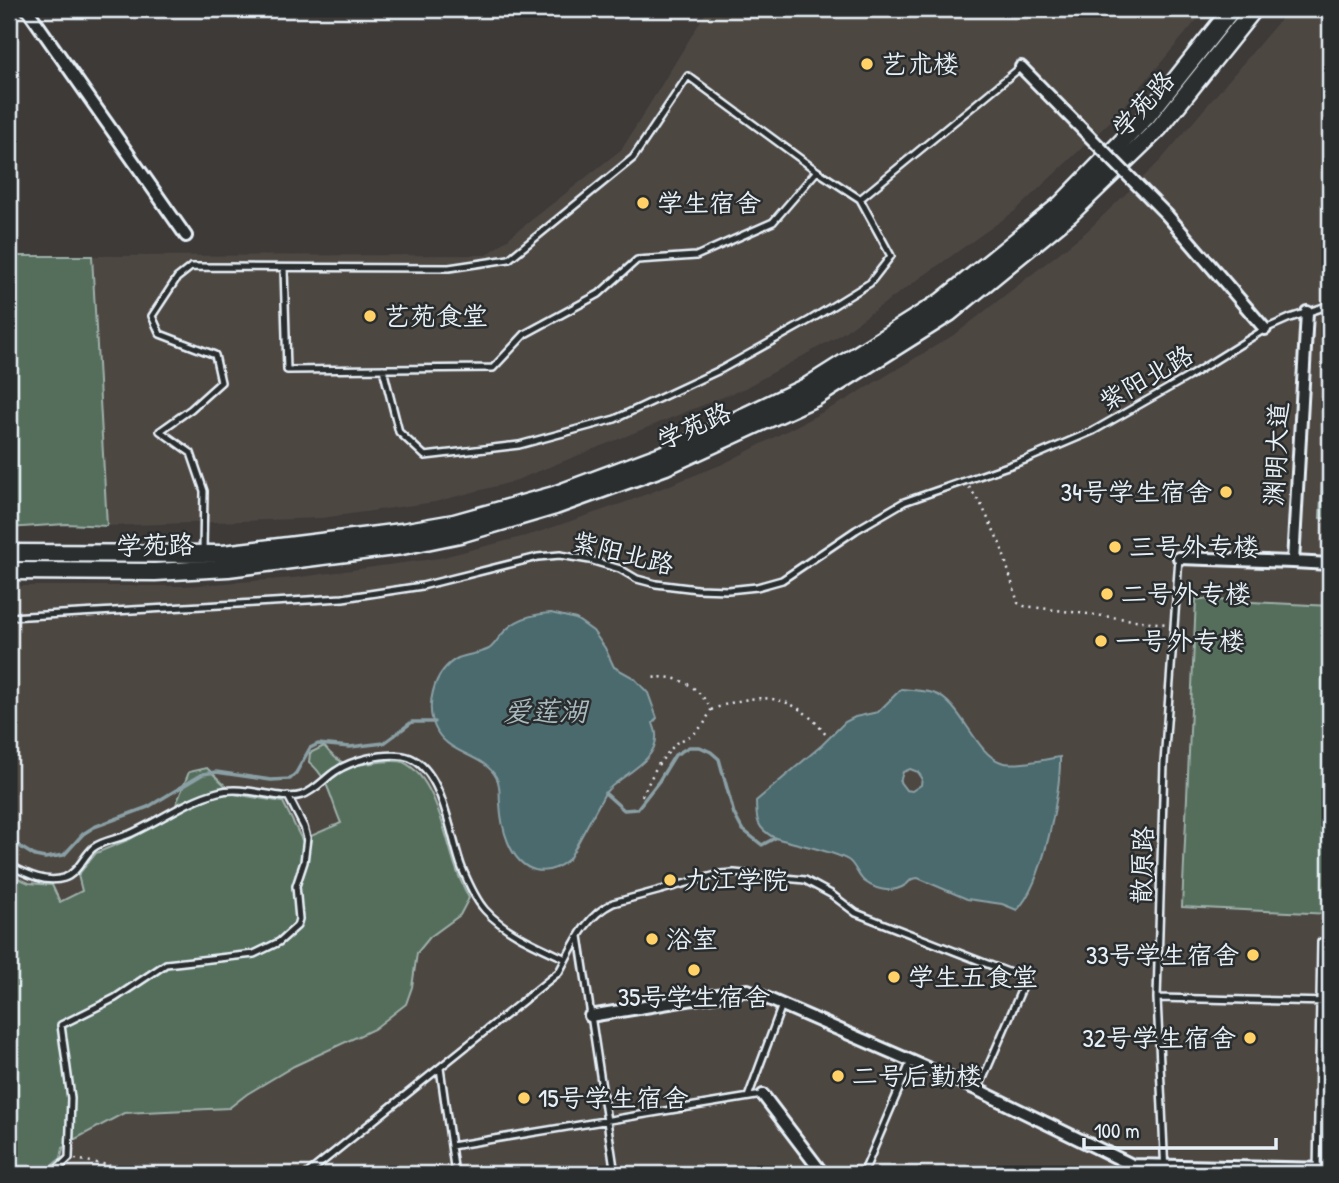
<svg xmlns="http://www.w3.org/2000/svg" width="1339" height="1183" font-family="'Patrick Hand','LXGW WenKai TC',sans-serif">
<rect width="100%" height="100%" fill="#3d3a38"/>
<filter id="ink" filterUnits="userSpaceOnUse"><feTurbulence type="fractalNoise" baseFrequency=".0143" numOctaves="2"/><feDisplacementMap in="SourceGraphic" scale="14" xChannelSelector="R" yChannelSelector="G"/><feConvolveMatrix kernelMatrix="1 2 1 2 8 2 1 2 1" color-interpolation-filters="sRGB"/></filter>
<g filter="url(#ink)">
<path fill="#4d4643" d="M708 9H1206L1117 115 1015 211 837 337 743 389 512 482 435 502 322 518 107 526 92 256 487 255 622 149Z
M1292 9H1311L1330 18V1174H9V586H184L293 578 439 558 533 534 629 501 723 464 844 401 957 333 1087 231 1160 161 1284 15Z"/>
<path fill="#546e5c" stroke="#9eb0aa" stroke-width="2" d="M9 256H92L107 526 66 524 9 528Z
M1329 339H1330V519L1320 518Z
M1196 599 1330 606V914L1182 907Z
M324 746C347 776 362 761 393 761 396 761 401 761 403 762 436 777 445 837 456 868 459 878 464 888 469 898L460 915 430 937 417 953 412 987 406 1004 374 1029 294 1066 247 1094 229 1108 124 1113 75 1139 63 1148 61 1158 42 1174H9V874L29 883 52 885 60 902 82 891 78 875 96 853 130 839 168 818 175 807 189 772 207 768 234 794 283 802 302 840 341 823C331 801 329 778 309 762L310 753Z"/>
<path fill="#4b6a6d" stroke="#8aa0a5" stroke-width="2" fill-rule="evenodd" d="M551 613 576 619 593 631 605 648 614 667 634 678 648 693 657 718 653 723C654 727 656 730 656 734 659 762 618 776 605 793L569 859C559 868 548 873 535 870 509 863 501 826 500 803 499 795 501 785 496 777 484 755 452 755 438 733 423 709 433 671 458 658 468 654 479 654 489 649 495 645 498 638 503 633 515 619 533 614 551 613Z
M901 689C911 690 924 690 933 693 961 701 975 754 1001 762 1015 767 1046 759 1060 757 1061 793 1043 884 1017 910L1002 904 967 899 918 878 912 879C899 894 880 893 864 881 857 875 855 864 848 860 834 851 792 843 775 838 757 829 756 820 756 801L822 745 845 722 855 717 878 712ZM910 769 918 772 922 778 921 785 912 791 906 790 900 782 903 772Z"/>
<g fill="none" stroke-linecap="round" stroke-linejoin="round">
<path stroke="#8aa0a5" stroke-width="3.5" d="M605 793 624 810 637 809 659 781 675 755 689 747H700L711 752 719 759 734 814 742 829 762 845 775 838
M9 837 22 848 35 856 45 858 64 855 83 834 94 827 148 807 203 774 216 772 271 780 290 779 296 773 310 748 318 744 350 747 384 743 412 722H435"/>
<g stroke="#e8f1f8" stroke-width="10">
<path id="lane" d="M284 268 287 370 493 368 525 334 599 294 637 260 696 256 773 222 817 171
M383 369 399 432 425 456 519 445 615 419 722 369 810 320 870 283 891 256 860 199
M203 551 204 491 191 453 160 431 191 409 221 382 215 355 160 334 152 316 177 278 191 267 449 268 509 259 633 158 688 76 817 171 860 199 1021 67
M9 617 343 598 422 586 538 557 560 555 590 560 620 569 637 579 656 584 697 589 728 590 757 587 782 580 856 530 904 502 1025 460 1093 431 1188 377 1265 329 1290 318 1330 305
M9 865C25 873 45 884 64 878 77 874 83 857 93 848 103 840 120 839 132 833 161 820 187 800 218 792 245 784 281 802 302 795 315 791 325 778 336 771 352 760 383 753 403 756 443 762 450 838 462 868 468 882 475 899 485 910 506 933 538 946 566 959
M579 936 615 1174
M1157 998 1330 1002
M440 1068 455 1174
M748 1097 782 1005
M451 1146 762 1095
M52 1174 69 1158 71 1098 61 1025 115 998 166 964 254 954 279 942 297 926 299 919 296 886 304 862 307 838 304 827 288 796
M307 1174 559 972C574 945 584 917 613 903L720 874 734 873 805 880 831 894 856 913 1026 979 978 1090
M802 1174 820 1172
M863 1174 911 1061
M1165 1174 1157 998 1164 763 1179 558
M1317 1174 1321 942"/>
</g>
<g stroke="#e8f1f8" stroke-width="16">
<path id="street" d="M27 9 186 236
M1021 67 1086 133
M1167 215 1265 329
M1307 312 1293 562 1330 564
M1179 558 1293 562
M590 1016 748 990 978 1090 1132 1165 1330 1169
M763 1095 823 1174"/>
</g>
<g stroke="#e8f1f8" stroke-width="21">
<path id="secondary" d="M9 553 223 554 402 532 454 523 554 495 669 452 806 387 942 301 1060 205 1147 116 1232 9
M9 571 155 572 228 568 402 546 460 534 555 506 666 466 814 398 949 313 1070 214 1159 128 1254 9"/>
</g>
<path stroke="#e8f1f8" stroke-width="2.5" stroke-dasharray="2 5" stroke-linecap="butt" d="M969 487 982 506 1001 546 1018 603 1024 606 1166 624
M711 710C757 691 794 692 826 735
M642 796 657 766 676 743 694 734 704 724 711 710C699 686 678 674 652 678
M75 1159 119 1167 124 1174"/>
<use href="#lane" stroke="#2a2d2e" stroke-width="5"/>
<use href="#street" stroke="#2a2d2e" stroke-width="10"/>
<use href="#secondary" stroke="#2a2d2e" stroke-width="16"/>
<g stroke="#e8f1f8" stroke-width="16" stroke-linecap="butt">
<path id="street-bridge" d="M1086 133 1167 215"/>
</g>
<use href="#street-bridge" stroke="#2a2d2e" stroke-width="10"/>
</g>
</g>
<g fill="#ffd166" stroke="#2a2d2e" stroke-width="2.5">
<circle cx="867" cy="64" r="7"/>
<circle cx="643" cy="203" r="7"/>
<circle cx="370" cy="316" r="7"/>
<circle cx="1226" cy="492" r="7"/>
<circle cx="1115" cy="547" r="7"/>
<circle cx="1107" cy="594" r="7"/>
<circle cx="1101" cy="641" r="7"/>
<circle cx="670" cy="880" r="7"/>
<circle cx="652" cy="939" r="7"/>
<circle cx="1253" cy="955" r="7"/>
<circle cx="694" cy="970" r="7"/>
<circle cx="894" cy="977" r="7"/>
<circle cx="1250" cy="1038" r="7"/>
<circle cx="838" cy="1076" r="7"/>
<circle cx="524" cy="1098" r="7"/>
</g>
<g text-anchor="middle" stroke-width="5" stroke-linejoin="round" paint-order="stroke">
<g font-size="26" fill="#e8f1f8" stroke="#2a2d2e" text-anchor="start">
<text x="881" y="73">艺术楼</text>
<text x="657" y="212">学生宿舍</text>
<text x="384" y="325">艺苑食堂</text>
<text x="1212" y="501" text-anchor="end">34号学生宿舍</text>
<text x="1129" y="556">三号外专楼</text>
<text x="1121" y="603">二号外专楼</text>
<text x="1115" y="650">一号外专楼</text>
<text x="684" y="889">九江学院</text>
<text x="666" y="948">浴室</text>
<text x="1239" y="964" text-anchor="end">33号学生宿舍</text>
<text x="908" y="986">学生五食堂</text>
<text x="694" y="1006" text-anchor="middle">35号学生宿舍</text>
<text x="1236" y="1047" text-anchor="end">32号学生宿舍</text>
<text x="852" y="1085">二号后勤楼</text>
<text x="538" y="1107">15号学生宿舍</text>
</g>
<g font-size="26" fill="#e8f1f8" stroke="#2a2d2e">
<text transform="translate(1143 104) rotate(-48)" y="9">学苑路</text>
<text transform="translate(1146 378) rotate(-30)" y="9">紫阳北路</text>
<text transform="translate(694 426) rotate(-24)" y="9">学苑路</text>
<text transform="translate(1276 454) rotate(-87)" y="9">渊明大道</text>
<text transform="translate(155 545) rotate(-1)" y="9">学苑路</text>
<text transform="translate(623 553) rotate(14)" y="9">紫阳北路</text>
<text transform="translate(1142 865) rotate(-88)" y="9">散原路</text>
</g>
<g font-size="28" font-style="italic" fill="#a9bbc0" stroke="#2a2d2e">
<text x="545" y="721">爱莲湖</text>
</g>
</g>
<rect width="1339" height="1183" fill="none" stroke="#2a2d2e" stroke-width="35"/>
<rect x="18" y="18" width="1304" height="1148" fill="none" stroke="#e8f1f8" stroke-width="2.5" filter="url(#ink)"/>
<path d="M1084 1138v10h192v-10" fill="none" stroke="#e8f1f8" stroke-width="3.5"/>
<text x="1094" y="1138" font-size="21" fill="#e8f1f8" stroke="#2a2d2e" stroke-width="5" paint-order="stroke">100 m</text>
</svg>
